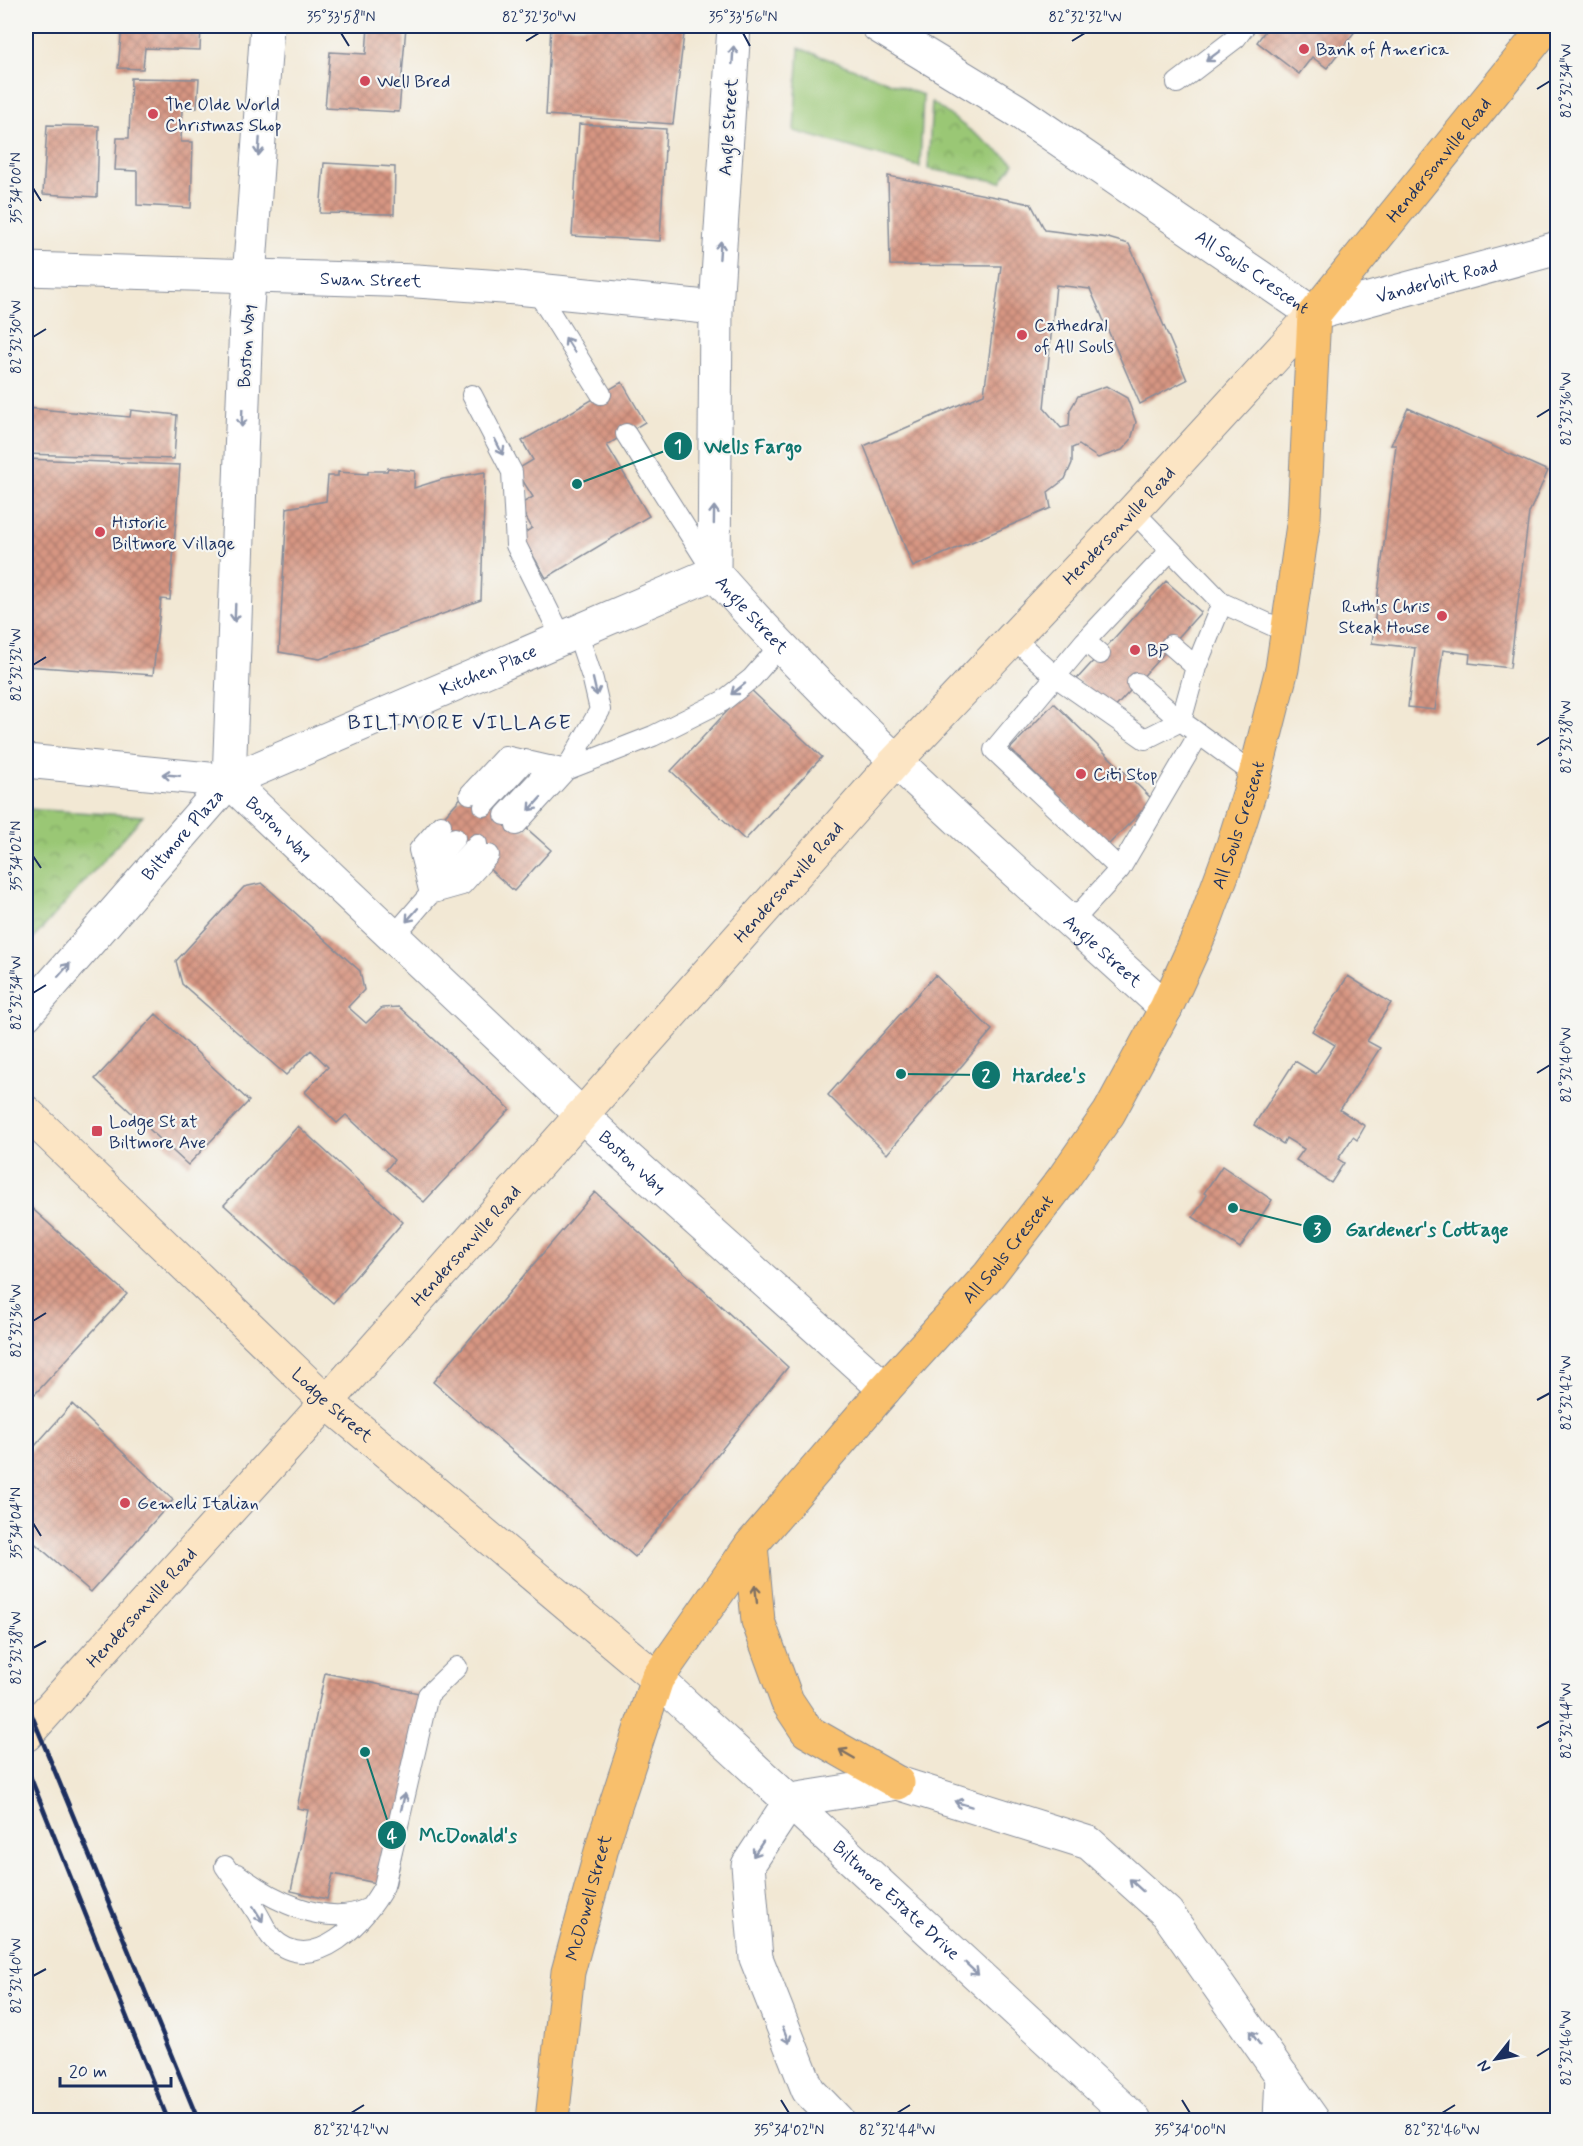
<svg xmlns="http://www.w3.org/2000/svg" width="1583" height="2146" font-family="Mynerve,sans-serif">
<defs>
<pattern id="park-crowns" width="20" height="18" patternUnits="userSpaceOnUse" patternTransform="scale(1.5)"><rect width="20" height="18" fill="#9ac775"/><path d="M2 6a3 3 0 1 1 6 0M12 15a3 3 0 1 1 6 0" fill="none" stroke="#7da263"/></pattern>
<pattern id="building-cross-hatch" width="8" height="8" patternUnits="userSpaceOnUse" patternTransform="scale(1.5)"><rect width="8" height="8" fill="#d79682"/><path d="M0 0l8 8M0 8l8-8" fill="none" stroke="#ae7b6e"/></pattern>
</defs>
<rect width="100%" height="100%" fill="#f6f6f2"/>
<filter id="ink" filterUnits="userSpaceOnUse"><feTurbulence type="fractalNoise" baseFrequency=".0167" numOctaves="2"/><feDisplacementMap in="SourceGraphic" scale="12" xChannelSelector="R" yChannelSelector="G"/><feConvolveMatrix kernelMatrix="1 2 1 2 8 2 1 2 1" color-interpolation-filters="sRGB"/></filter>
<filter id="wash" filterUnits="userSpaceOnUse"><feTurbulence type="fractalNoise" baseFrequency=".008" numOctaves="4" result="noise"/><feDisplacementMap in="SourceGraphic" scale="24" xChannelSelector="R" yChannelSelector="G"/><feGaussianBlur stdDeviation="1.35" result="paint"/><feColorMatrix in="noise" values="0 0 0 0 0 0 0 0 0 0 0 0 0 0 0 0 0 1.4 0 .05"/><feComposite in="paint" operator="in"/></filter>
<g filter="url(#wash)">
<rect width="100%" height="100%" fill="#f2e8d4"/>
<path fill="url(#park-crowns)" stroke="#5a7b6a" stroke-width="1.5" d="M932 102 1014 163 1001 182 928 169Z
M26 809 143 816 26 947Z"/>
<path fill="#9ac775" stroke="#5a7b6a" stroke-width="1.5" d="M799 48 923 95 920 167 794 131Z"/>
<g id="blocks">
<path fill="url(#building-cross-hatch)" d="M122 26H201L200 50 145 48 143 69 118 68Z
M368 26H406L399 112 325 108 330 52 366 54Z
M551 26H685L673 124 546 115Z
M1259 26H1359L1327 68 1312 57 1299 74 1257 42 1265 31Z
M131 78 199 79 197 108 182 109 181 142H193L191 208 137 205V171L115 170 117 138H129Z
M579 124 666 129 660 241 572 236Z
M47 125 99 126 97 197 43 194Z
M324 163 395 167 394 214 320 213Z
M888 176 1031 204 1045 230 1108 238 1129 244 1187 380 1140 404 1090 289 1056 285 1044 408 1061 428 1069 426 1070 410 1078 396 1106 386 1127 398 1136 422 1131 440 1122 450 1098 458 1079 445 1072 448V463L1065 479 1048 492 1051 508 913 567 864 446 984 394 1001 266 890 265Z
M622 382 645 422 607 445 649 516 546 578 521 535 532 528 519 505 533 497 516 470 533 460 522 441Z
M26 408 130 417 131 410 177 415 174 459 26 454Z
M1408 408 1548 471 1529 513 1510 668 1469 663 1470 654 1443 650 1435 710 1408 707 1415 648 1372 643 1396 445H1391Z
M26 459 180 465 170 600 161 599 153 675 26 666Z
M388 468 415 471 414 488 443 479 485 472 481 600 320 659 279 652 287 508 326 501 328 476H338V472L368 474V471H387Z
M1166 581 1201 612 1112 711 1077 679Z
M749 688 822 757 745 840 671 771Z
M1054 703 1153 800 1108 845 1010 749Z
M467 791 494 805 524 831 526 828 551 850 514 891 438 823Z
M262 883 360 971 364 990 348 1007 366 1023 382 1008 399 1007 510 1109 424 1202 386 1170 394 1160 346 1115 337 1123 305 1092 328 1067 311 1050 286 1075 182 984 176 961 244 887Z
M935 975 992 1030 887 1154 828 1095Z
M1348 976 1391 1003 1367 1041 1380 1048 1340 1110 1365 1126 1357 1140 1353 1137 1338 1159 1344 1163 1331 1183 1296 1160 1304 1149 1286 1138 1283 1144 1254 1125 1295 1061 1316 1074 1335 1045 1312 1031Z
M156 1014 249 1101 188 1165 95 1079Z
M298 1126 403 1222 333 1303 224 1205Z
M1222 1166 1272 1200 1240 1248 1193 1217 1207 1195 1204 1193Z
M595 1192 788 1367 635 1557 433 1382Z
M26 1203 127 1294 35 1394 26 1386Z
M72 1404 173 1500 91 1592 30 1539 26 1527V1456Z
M325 1673 433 1696 395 1887 333 1874 327 1899 291 1891 308 1810 297 1808Z"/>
</g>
</g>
<g filter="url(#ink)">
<use href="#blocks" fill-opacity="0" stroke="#868c99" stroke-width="1.5"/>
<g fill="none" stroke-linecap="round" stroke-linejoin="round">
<g stroke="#868c99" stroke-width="22">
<path id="lane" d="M1177 83 1236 38 1245 26
M536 290 601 394
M472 395 512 472 516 545 562 638
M626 434 711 568
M1133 511 1222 603 1196 667 1181 721 1137 683
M1222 603 1287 632
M1012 637 1056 677 1145 739 1181 721 1255 775
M1085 641 1100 654
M1171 645 1196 667
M470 794 505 756 566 770 600 710 593 680 577 632
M484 806 526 760
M505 815 551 766
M516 825 566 770 653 736 723 701 752 678 779 647
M1120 869 994 750 1085 641 1171 550
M431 884 434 861 455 838
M430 894 419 850 441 825
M430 894 477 844
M1072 922 1120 869 1199 734
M393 937 430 894 462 885 489 855
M225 1866C235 1881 247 1896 256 1911 262 1920 266 1932 273 1939 314 1978 366 1920 384 1886L428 1695 457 1667
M237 1874C271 1899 324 1928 367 1909"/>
</g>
<g stroke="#868c99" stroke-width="35">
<g id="street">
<path id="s1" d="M267 26 246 321 229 781 623 1154 885 1389"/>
<path id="s2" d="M734 26 716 308 714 573C852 730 1011 867 1166 1008"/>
<path id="s3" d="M878 26 1016 110 1314 314 1558 248"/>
<path id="s4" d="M26 269 417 281 517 288 716 308"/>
<path d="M26 761 229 781"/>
<path id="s5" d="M26 1014 229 781 714 573"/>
<path id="s6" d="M657 1679 1135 2120"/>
<path d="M837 2120 808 2090 756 1958 748 1865 791 1800 898 1783 1089 1843 1167 1913 1313 2120"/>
<path d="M1280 2120 1282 2076"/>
</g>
</g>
<g stroke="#868c99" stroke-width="35">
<g id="secondary">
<path id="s7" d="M26 1112 327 1402 657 1679"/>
<path id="s8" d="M26 1735 327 1402 895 762 1133 511 1314 314"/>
</g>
</g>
<g stroke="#868c99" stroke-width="35">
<g id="primary">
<path d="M751 1545 758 1621 787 1701 807 1731 898 1783"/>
<path id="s9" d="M552 2120 568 1972 605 1837 657 1679 751 1545 885 1389 989 1275 1063 1179 1109 1113 1166 1008 1202 929 1233 845 1255 775 1282 669 1304 518 1314 314 1547 26"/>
</g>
</g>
<use href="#lane" stroke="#fff" stroke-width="20"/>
<use href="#street" stroke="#fff" stroke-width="33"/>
<use href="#secondary" stroke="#fce5c4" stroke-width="33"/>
<use href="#primary" stroke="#f8bf6c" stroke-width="33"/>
<path stroke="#1b2f5e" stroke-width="4.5" d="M26 1701 198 2120
M26 1766 168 2120"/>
</g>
<defs><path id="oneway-shaft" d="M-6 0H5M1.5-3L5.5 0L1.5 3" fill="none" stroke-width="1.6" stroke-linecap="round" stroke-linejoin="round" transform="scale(1.5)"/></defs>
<g stroke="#8d97ae">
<use href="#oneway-shaft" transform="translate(733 55) rotate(-86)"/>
<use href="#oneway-shaft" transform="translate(1213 56) rotate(143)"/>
<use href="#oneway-shaft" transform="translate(259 147) rotate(94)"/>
<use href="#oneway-shaft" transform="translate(720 250) rotate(-86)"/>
<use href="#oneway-shaft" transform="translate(570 345) rotate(-122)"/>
<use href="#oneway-shaft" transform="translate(242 418) rotate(92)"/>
<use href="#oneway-shaft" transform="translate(499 447) rotate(63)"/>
<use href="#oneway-shaft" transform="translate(714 515) rotate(-89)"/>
<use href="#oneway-shaft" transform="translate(235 613) rotate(92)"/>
<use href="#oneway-shaft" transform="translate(595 687) rotate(77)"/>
<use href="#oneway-shaft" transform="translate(738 689) rotate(142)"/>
<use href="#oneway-shaft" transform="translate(171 775) rotate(-175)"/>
<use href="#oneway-shaft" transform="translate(535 804) rotate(132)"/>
<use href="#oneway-shaft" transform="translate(412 915) rotate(131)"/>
<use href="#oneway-shaft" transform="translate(64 970) rotate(-49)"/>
<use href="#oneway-shaft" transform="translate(403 1802) rotate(-77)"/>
<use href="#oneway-shaft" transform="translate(963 1804) rotate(-163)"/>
<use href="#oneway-shaft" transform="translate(758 1849) rotate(124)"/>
<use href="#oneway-shaft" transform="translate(1136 1885) rotate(-138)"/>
<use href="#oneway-shaft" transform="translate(258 1914) rotate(58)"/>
<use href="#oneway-shaft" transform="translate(972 1969) rotate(43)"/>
<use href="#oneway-shaft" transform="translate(786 2035) rotate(68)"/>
<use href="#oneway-shaft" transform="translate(1255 2038) rotate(-127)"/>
</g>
<g stroke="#7e7064">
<use href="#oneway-shaft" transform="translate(756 1594) rotate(-96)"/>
<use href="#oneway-shaft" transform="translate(847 1754) rotate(-150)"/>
</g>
</g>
<path fill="none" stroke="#1b2f5e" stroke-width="2" d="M341 33 349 46M743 33 750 46M526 41 539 33M1072 41 1085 33M1537 89 1550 81M33 188 41 201M33 337 46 329M1537 417 1550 409M33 665 46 657M1537 745 1550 737M33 856 41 868M33 993 46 985M1537 1073 1550 1065M33 1321 46 1313M1537 1400 1550 1393M33 1523 41 1536M33 1648 46 1641M1537 1728 1550 1721M33 1976 46 1969M1537 2056 1550 2048M781 2100 789 2113M1182 2100 1190 2113M351 2113 364 2105M897 2113 910 2105M1442 2113 1455 2105"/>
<g fill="#d1495b" stroke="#f6f6f2" stroke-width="2">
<circle cx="1304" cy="49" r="6"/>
<circle cx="365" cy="81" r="6"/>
<circle cx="153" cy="114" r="6"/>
<circle cx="1022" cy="335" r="6"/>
<circle cx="100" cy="532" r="6"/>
<circle cx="1442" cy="616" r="6"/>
<circle cx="1135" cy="650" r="6"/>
<circle cx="1081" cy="774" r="6"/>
<rect x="91" y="1125" width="12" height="12" rx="3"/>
<circle cx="125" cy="1503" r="6"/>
</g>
<g text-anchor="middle" stroke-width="4.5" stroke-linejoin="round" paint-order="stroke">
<g font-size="18" fill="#1b2f5e" stroke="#f6f6f2" text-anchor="start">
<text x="1316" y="55">Bank of America</text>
<text x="377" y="87">Well Bred</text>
<text x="165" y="110">The Olde World<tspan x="165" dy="21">Christmas Shop</tspan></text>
<text x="1034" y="331">Cathedral<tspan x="1034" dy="21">of All Souls</tspan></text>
<text x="112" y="528">Historic<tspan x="112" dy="21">Biltmore Village</tspan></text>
<text x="1430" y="612" text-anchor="end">Ruth's Chris<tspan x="1430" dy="21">Steak House</tspan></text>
<text x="1147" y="656">BP</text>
<text x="1093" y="780">Citi Stop</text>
<text x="109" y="1127">Lodge St at<tspan x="109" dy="21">Biltmore Ave</tspan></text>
<text x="137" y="1509">Gemelli Italian</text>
</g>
<g font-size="18" fill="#1b2f5e" stroke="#f6f6f2">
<text transform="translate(728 127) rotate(-86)" y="6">Angle Street</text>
<text dy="6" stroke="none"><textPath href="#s9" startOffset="2214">Hendersonville Road</textPath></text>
<text dy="6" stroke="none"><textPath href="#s3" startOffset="448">All Souls Crescent</textPath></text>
<text dy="6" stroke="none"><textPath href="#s4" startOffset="345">Swan Street</textPath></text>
<text dy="6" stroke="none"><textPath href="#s3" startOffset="650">Vanderbilt Road</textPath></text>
<text transform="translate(246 346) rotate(-87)" y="6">Boston Way</text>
<text dy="6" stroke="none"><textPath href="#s8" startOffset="1630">Hendersonville Road</textPath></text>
<text dy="6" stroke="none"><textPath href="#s2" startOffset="604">Angle Street</textPath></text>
<text dy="6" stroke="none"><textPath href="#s5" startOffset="591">Kitchen Place</textPath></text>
<text dy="6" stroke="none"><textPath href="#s9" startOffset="1497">All Souls Crescent</textPath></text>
<text dy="6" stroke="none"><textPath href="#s1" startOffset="825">Boston Way</textPath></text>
<text dy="6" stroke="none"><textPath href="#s5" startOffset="238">Biltmore Plaza</textPath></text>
<text dy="6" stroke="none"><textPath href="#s8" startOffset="1144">Hendersonville Road</textPath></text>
<text dy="6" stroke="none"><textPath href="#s2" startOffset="1090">Angle Street</textPath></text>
<text dy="6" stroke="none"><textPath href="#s1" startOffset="1311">Boston Way</textPath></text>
<text dy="6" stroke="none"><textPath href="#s8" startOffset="658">Hendersonville Road</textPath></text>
<text dy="6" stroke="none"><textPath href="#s9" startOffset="1011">All Souls Crescent</textPath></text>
<text dy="6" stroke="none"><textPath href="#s7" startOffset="424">Lodge Street</textPath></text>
<text dy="6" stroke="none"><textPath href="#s8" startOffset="172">Hendersonville Road</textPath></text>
<text dy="6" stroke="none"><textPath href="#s9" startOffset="226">McDowell Street</textPath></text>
<text dy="6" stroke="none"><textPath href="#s6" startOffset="326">Biltmore Estate Drive</textPath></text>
</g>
<g font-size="21" letter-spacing="1.5" fill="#1b2f5e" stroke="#f6f6f2">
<text x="460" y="729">BILTMORE VILLAGE</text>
</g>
</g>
<path fill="none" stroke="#0f766e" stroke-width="2" d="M577 484L678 446M901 1074L986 1075M1233 1208L1317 1229M365 1752L392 1835"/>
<g fill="#0f766e" stroke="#f6f6f2" stroke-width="2">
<circle cx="577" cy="484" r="6"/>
<circle cx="901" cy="1074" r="6"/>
<circle cx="1233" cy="1208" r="6"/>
<circle cx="365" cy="1752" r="6"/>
<circle cx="678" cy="446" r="15"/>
<circle cx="986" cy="1075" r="15"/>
<circle cx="1317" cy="1229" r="15"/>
<circle cx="392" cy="1835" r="15"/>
</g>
<g font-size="18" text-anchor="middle" font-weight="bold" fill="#fff">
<text x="678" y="452">1</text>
<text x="986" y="1081">2</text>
<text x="1317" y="1235">3</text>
<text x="392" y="1842">4</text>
</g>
<g font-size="20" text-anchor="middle" font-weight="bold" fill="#0f766e" stroke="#f6f6f2" stroke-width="4.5" stroke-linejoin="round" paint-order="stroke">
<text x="753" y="453">Wells Fargo</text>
<text x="1049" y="1082">Hardee's</text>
<text x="1427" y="1236">Gardener's Cottage</text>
<text x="468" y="1842">McDonald's</text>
</g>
<rect width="1583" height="2146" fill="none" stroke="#f6f6f2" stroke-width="66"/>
<g transform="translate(1496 2059) rotate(239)" stroke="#f6f6f2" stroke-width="4.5" paint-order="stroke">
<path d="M0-4.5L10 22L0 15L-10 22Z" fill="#1b2f5e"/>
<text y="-9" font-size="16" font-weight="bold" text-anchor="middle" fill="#1b2f5e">N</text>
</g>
<path d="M60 2077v9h111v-9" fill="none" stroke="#1b2f5e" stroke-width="3"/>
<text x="69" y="2077" font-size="18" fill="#1b2f5e" stroke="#f6f6f2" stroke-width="4.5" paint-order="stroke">20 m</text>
<rect x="33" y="33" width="1517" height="2080" fill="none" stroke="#1b2f5e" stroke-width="2"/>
<g font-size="15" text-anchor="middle" fill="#1b2f5e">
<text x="341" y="22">35°33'58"N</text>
<text x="539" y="22">82°32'30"W</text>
<text x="743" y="22">35°33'56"N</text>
<text x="1085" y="22">82°32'32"W</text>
<text transform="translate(1566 81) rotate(-90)" y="5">82°32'34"W</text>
<text transform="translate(16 188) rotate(-90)" y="5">35°34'00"N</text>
<text transform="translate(16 337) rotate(-90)" y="5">82°32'30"W</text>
<text transform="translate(1566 409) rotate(-90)" y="5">82°32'36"W</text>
<text transform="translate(16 665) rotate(-90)" y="5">82°32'32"W</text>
<text transform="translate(1566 737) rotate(-90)" y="5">82°32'38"W</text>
<text transform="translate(16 856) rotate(-90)" y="5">35°34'02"N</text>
<text transform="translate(16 993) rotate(-90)" y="5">82°32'34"W</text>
<text transform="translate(1566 1065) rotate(-90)" y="5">82°32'40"W</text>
<text transform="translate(16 1321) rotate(-90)" y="5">82°32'36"W</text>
<text transform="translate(1566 1393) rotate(-90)" y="5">82°32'42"W</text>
<text transform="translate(16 1523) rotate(-90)" y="5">35°34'04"N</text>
<text transform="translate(16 1648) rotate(-90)" y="5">82°32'38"W</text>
<text transform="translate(1566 1721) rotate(-90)" y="5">82°32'44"W</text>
<text transform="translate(16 1976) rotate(-90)" y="5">82°32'40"W</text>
<text transform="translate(1566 2048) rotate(-90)" y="5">82°32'46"W</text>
<text x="351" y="2135">82°32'42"W</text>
<text x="789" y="2135">35°34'02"N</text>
<text x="897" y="2135">82°32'44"W</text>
<text x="1190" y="2135">35°34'00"N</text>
<text x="1442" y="2135">82°32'46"W</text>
</g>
</svg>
